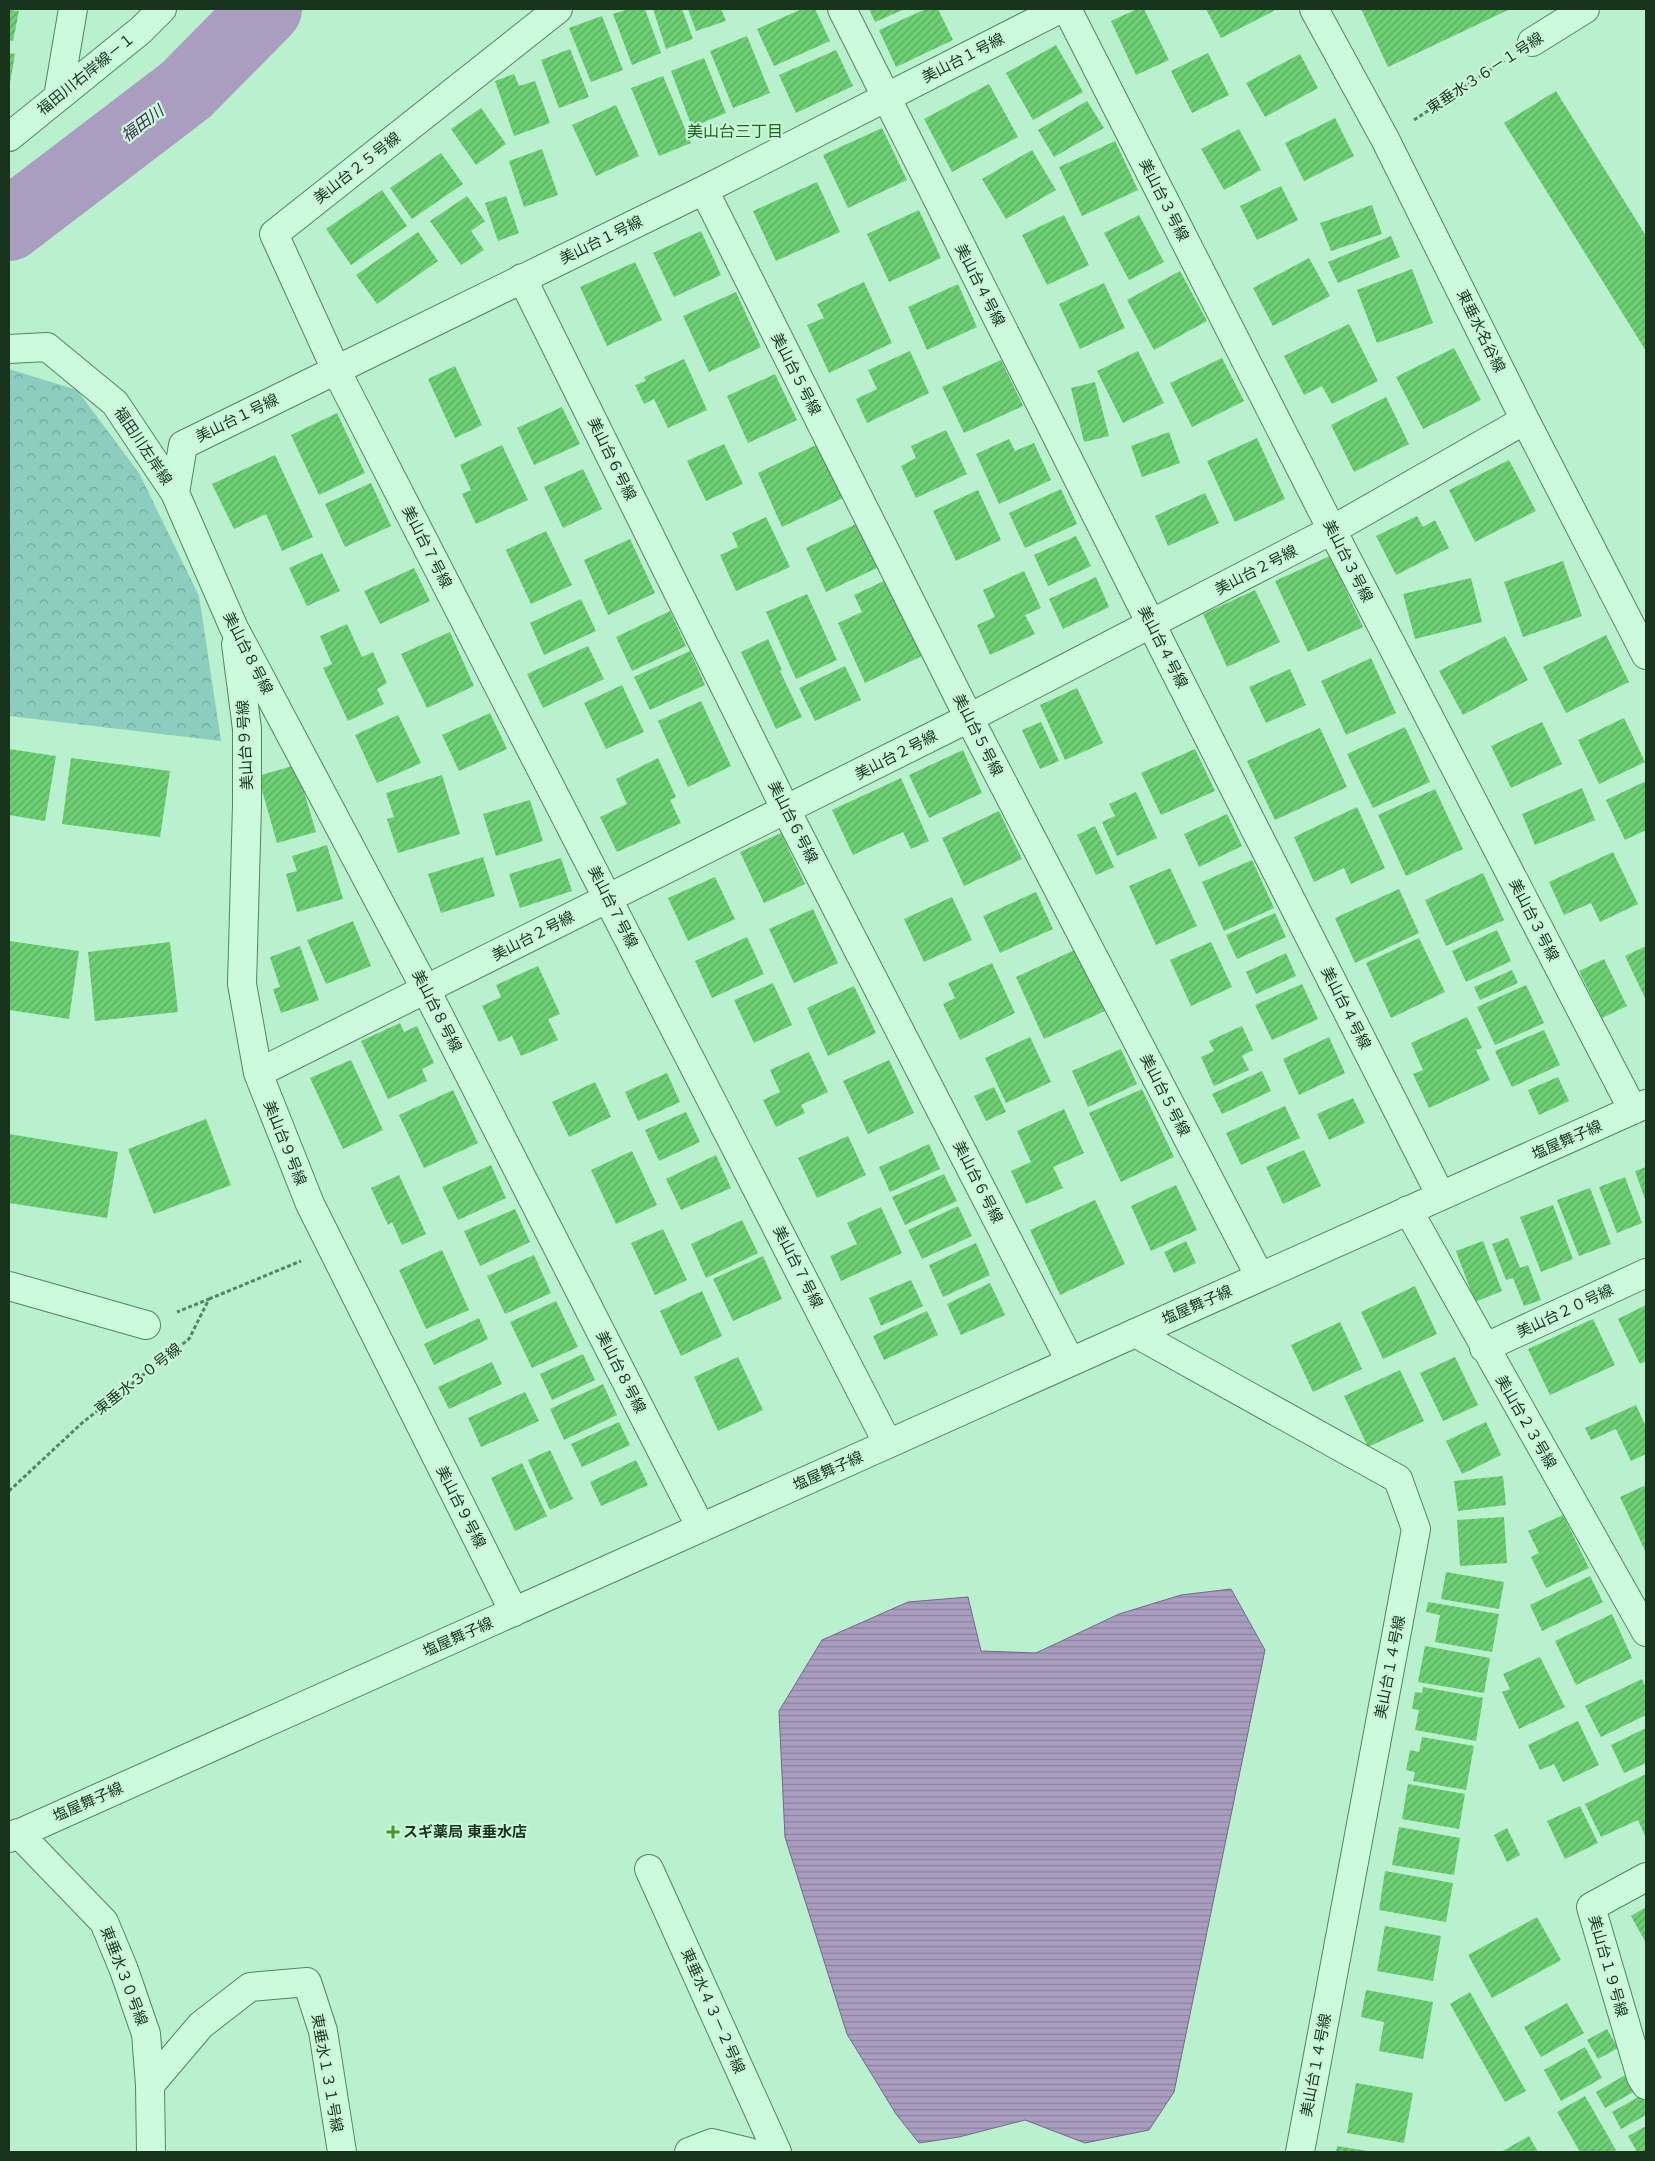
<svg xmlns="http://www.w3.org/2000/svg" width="1655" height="2161" font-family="'Libre Baskerville','Noto Sans JP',serif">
<defs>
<pattern id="park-crowns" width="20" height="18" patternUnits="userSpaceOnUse" patternTransform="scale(1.25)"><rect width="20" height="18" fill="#8dcdbf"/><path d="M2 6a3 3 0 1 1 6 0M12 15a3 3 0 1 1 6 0" fill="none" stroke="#72a79b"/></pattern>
<pattern id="water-rules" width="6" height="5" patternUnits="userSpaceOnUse" patternTransform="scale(1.25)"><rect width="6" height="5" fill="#aa9ec0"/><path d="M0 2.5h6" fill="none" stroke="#8a829b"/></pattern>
<pattern id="building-hatch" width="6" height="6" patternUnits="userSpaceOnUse" patternTransform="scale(1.25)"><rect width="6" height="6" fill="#6dd074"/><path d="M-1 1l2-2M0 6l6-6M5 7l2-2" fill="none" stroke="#59aa5f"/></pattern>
</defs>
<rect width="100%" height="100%" fill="#b9f0cd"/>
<path fill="url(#park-crowns)" d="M9 369 77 390 139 473 199 596 221 741 9 716Z"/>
<path fill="url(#water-rules)" stroke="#76668d" d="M1231 1589 1265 1650 1174 2092 1149 2130 1085 2143 1025 2120 959 2137 919 2143 896 2114 847 2034 785 1837 779 1711 822 1640 908 1602 968 1597 981 1651 1036 1653 1119 1614 1181 1595Z"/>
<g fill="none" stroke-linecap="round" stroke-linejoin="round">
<path stroke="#aa9ec0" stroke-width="72" d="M9 225 186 90 266 9"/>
</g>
<path fill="url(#building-hatch)" d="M628 9H645L661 53 632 65 613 14Z
M653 9H682L693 39 666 49Z
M688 9H721L726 21 696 31Z
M802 9H815L830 41 774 66 757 29Z
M869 9H905L875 22Z
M926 9H938L953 40 896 67 879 30Z
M1137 9H1144L1169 60 1136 75 1111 21Z
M1206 9H1273L1274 11 1221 38Z
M1361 9H1510L1388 67Z
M9 10 19 11 13 41 9 40Z
M602 16 623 70 591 82 569 28Z
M747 36 770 93 733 108 710 51Z
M1056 45 1083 92 1033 120 1006 73Z
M570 49 589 97 559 108 541 60Z
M836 50 853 86 796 113 779 75Z
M9 53 15 54 10 83H9Z
M1208 53 1229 95 1192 113 1171 71Z
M1300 54 1318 88 1265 117 1246 83Z
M704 58 726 113 692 127 671 71Z
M514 74 519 86 535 81 550 123 514 136 495 81Z
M663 76 691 143 659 156 631 88Z
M989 84 1018 137 952 172 924 119Z
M1556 91 1646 236V351L1504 123Z
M1087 101 1104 128 1054 157 1038 130Z
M616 105 639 156 596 176 572 125Z
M481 108 506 144 476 165 451 129Z
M1335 118 1354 156 1304 181 1285 143Z
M882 128 907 180 848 208 823 155Z
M1239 129 1261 170 1224 190 1201 149Z
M1115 141 1138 190 1082 216 1059 167Z
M542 149 558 195 524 207 509 161Z
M1032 150 1056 190 1006 219 982 179Z
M441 153 463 184 412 219 390 188Z
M817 182 840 232 776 261 753 211Z
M1281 186 1298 220 1257 240 1240 206Z
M382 190 407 226 351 265 326 229Z
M467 196 485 221 471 231 484 250 461 265 430 221Z
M506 196 519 233 498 241 485 203Z
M1372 205 1382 234 1331 251 1320 223Z
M919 210 941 258 889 282 867 234Z
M1064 215 1089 265 1047 285 1022 235Z
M1139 215 1164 262 1129 280 1104 233Z
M701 231 721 275 674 297 653 253Z
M418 232 438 261 377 304 356 275Z
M1391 236 1400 257 1338 283 1328 262Z
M1309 258 1330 296 1273 326 1253 288Z
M635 262 662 320 607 346 580 287Z
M1412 269 1433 323 1377 343 1357 290Z
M1180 271 1207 321 1154 350 1127 300Z
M864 282 892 343 829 373 807 325 824 318 817 304Z
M1104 283 1125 328 1080 349 1059 304Z
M958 284 977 327 927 350 908 307Z
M736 292 761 347 709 372 683 316Z
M1349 324 1378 381 1332 404 1322 386 1304 395 1284 356Z
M1454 348 1481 400 1423 429 1396 377Z
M910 351 929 393 867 423 856 399 877 389 868 370Z
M1138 351 1164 403 1123 423 1097 371Z
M1222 358 1244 401 1192 427 1170 383Z
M684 359 707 410 668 428 654 399 644 404 635 385 646 381 644 377Z
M1001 360 1023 406 964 433 942 387Z
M455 366 482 425 455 438 428 379Z
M775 374 797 420 748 443 727 396Z
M1095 382 1109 436 1084 442 1071 388Z
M1386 397 1409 444 1354 472 1331 425Z
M562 407 580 444 534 465 517 428Z
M337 413 365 473 319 495 291 435Z
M946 430 967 474 916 498 901 466 916 458 911 446Z
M1169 432 1180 463 1142 477 1131 446Z
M1257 438 1285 499 1235 522 1207 461Z
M1009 439 1015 451 1034 443 1051 480 999 504 976 454Z
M724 444 743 484 706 501 687 461Z
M818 444 843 498 782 527 758 473Z
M502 445 528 500 476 524 462 494 471 490 460 465Z
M275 455 313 537 282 551 266 514 234 529 212 484Z
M1509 460 1536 511 1475 542 1449 490Z
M583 469 602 509 563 528 544 487Z
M371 483 391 526 345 547 325 504Z
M1061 489 1077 524 1025 548 1009 513Z
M978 490 1001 540 956 561 933 511Z
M1205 493 1219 523 1168 546 1155 516Z
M1417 516 1423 527 1435 520 1449 548 1396 575 1376 536Z
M766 517 790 567 736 591 720 555 738 547 732 533Z
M856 524 877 568 826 592 806 548Z
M546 531 572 585 531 604 506 550Z
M1076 536 1091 566 1048 586 1034 555Z
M630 539 655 593 608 615 584 560Z
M322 553 340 591 307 606 289 568Z
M1330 556 1363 627 1308 652 1275 581Z
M1563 561 1582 616 1523 637 1504 582Z
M414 568 430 601 380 624 364 591Z
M1024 571 1041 608 1025 615 1035 634 990 655 977 625 995 617 983 590Z
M1096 577 1109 607 1063 629 1049 599Z
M1471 578 1482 622 1415 639 1403 594Z
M886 580 922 656 865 683 838 623 862 612 854 595Z
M1255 590 1280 642 1227 667 1203 614Z
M807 594 837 660 796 679 766 612Z
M581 599 596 631 544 655 530 623Z
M670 611 686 646 632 671 616 637Z
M347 624 362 657 373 652 387 683 377 689 384 704 348 721 323 668 332 664 320 636Z
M450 632 474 686 427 708 401 654Z
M1606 635 1629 682 1566 713 1543 667Z
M1505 636 1528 680 1463 715 1439 671Z
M768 639 782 670 780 671 802 717 776 729 741 652Z
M588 646 604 679 543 708 527 674Z
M690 651 705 685 650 710 634 677Z
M1371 658 1396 713 1346 735 1321 681Z
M845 666 861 700 815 721 799 688Z
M1290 669 1306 705 1266 723 1249 687Z
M622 685 644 732 606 749 584 703Z
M1077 688 1103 743 1065 760 1040 705Z
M701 701 731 766 688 787 658 721Z
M490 713 507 749 459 771 442 735Z
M398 715 421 763 377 783 355 735Z
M1624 718 1645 762 1599 784 1578 740Z
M1041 722 1059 761 1040 769 1022 730Z
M1542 722 1562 764 1511 788 1491 746Z
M1405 727 1430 782 1373 808 1347 754Z
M1320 728 1347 787 1275 820 1247 761Z
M9 749 56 756 45 821 9 815Z
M1195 749 1215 791 1161 815 1141 773Z
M963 750 982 793 929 818 909 775Z
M71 758 170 771 160 837 62 824Z
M658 758 676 797 670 800 681 823 617 852 600 817 627 804 616 779Z
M296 765 316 832 277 843 258 776Z
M442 775 460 834 398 853 387 819 394 817 386 793Z
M901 778 929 841 911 849 903 832 853 855 832 810Z
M1646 781V830L1625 840 1606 800Z
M1582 788 1595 820 1535 845 1522 814Z
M1435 789 1463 849 1406 876 1378 815Z
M1136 792 1157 838 1117 856 1102 822 1115 816 1109 804Z
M530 800 543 841 496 856 483 814Z
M1357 807 1385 868 1351 884 1344 868 1314 882 1294 837Z
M999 811 1022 859 964 886 942 838Z
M1227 814 1242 846 1199 867 1184 834Z
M1095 826 1114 867 1096 875 1077 835Z
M781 833 805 884 764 903 740 852Z
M327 845 343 899 297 912 286 874 297 871 292 856Z
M1613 852 1638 904 1600 922 1591 903 1564 915 1549 882Z
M483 857 495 896 441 913 428 874Z
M561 858 572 891 520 908 509 874Z
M1252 860 1274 908 1224 931 1202 882Z
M1170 868 1197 926 1156 945 1129 886Z
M1483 873 1504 920 1446 946 1425 900Z
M715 877 735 919 688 941 668 898Z
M1399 889 1419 933 1355 963 1335 918Z
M1036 892 1053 929 1000 953 983 916Z
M952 897 972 940 924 962 904 919Z
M813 909 838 963 794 983 769 929Z
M1275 913 1286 937 1237 959 1226 935Z
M353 921 371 966 326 984 307 940Z
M1497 930 1511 961 1466 982 1452 951Z
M747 937 764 974 712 998 695 961Z
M1419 938 1445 992 1391 1018 1366 963Z
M9 941 79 951 69 1019 9 1010Z
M170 942 178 1012 95 1021 88 952Z
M1211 942 1232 987 1191 1006 1170 960Z
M300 946 319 1000 281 1013 273 989 280 987 270 957Z
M1646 946V1000L1625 956Z
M1079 948 1107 1010 1044 1039 1016 977Z
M1286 953 1296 976 1256 994 1246 972Z
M1604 959 1627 1006 1602 1018 1579 971Z
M992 963 1015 1013 960 1040 943 1004 955 998 948 983Z
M538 966 560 1014 548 1019 558 1040 521 1056 512 1036 499 1042 482 1006 501 997 496 985Z
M1512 970 1518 983 1480 1000 1474 987Z
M773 983 792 1025 754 1043 734 1000Z
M1302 984 1318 1019 1272 1040 1255 1005Z
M1526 985 1544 1023 1495 1045 1477 1007Z
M854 986 876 1033 828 1056 807 1008Z
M1467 1017 1482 1048 1476 1050 1490 1080 1429 1108 1413 1074 1423 1070 1411 1043Z
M400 1023 404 1032 417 1026 434 1063 422 1069 427 1081 388 1099 361 1041Z
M1242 1026 1253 1050 1242 1056 1249 1070 1214 1086 1201 1057 1214 1051 1209 1041Z
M1544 1030 1560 1065 1512 1087 1495 1051Z
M1030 1037 1051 1082 1006 1103 985 1058Z
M1329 1037 1345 1073 1299 1095 1283 1059Z
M1121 1049 1137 1084 1088 1107 1072 1071Z
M809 1052 828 1092 801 1105 805 1113 776 1127 763 1100 780 1092 770 1070Z
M351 1060 383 1130 343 1149 310 1078Z
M889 1060 914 1113 868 1134 843 1081Z
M1262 1071 1271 1091 1222 1114 1212 1094Z
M667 1073 680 1102 638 1121 625 1092Z
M1558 1077 1569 1101 1539 1115 1528 1090Z
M595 1082 611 1117 569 1137 552 1102Z
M994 1087 1006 1112 986 1121 974 1096Z
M1142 1089 1174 1157 1121 1182 1089 1113Z
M453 1090 478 1143 424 1168 399 1115Z
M1353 1098 1365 1123 1329 1140 1317 1114Z
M1285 1106 1300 1138 1241 1165 1226 1133Z
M1064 1109 1084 1153 1053 1167 1063 1188 1026 1204 1011 1171 1031 1162 1017 1131Z
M686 1112 700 1142 659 1161 645 1130Z
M206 1119 231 1185 154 1214 128 1149Z
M9 1134 118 1152 107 1218 9 1203Z
M848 1136 866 1175 817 1198 798 1158Z
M929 1144 940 1169 890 1192 879 1167Z
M1304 1150 1321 1186 1283 1204 1266 1167Z
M632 1151 657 1205 616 1224 591 1170Z
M716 1155 731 1188 681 1210 666 1179Z
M491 1165 506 1198 458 1220 442 1187Z
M1646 1167V1202L1635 1171Z
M944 1174 957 1201 905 1225 892 1197Z
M399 1175 426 1234 402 1245 392 1222 388 1225 371 1188Z
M1625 1177 1642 1223 1617 1233 1599 1187Z
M1176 1185 1197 1230 1151 1251 1131 1206Z
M1590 1188 1611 1244 1579 1256 1557 1200Z
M1095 1200 1125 1264 1060 1295 1030 1230Z
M1553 1205 1573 1259 1541 1272 1520 1217Z
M958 1206 972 1236 922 1259 908 1230Z
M881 1207 902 1253 841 1281 830 1256 857 1244 847 1223Z
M515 1209 530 1242 480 1266 464 1231Z
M742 1220 758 1253 706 1278 691 1244Z
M663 1229 687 1280 655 1295 631 1243Z
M1508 1238 1520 1268 1528 1265 1541 1300 1524 1306 1513 1278 1506 1280 1492 1244Z
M1186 1241 1196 1263 1174 1273 1164 1252Z
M1483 1241 1502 1291 1475 1302 1456 1251Z
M976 1243 990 1275 943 1297 929 1265Z
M442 1250 469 1310 426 1329 399 1270Z
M534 1255 551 1293 505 1314 487 1276Z
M763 1256 782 1299 733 1321 713 1279Z
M911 1280 923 1306 881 1326 869 1298Z
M990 1283 1005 1315 961 1335 947 1304Z
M1415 1286 1437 1334 1383 1359 1361 1312Z
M702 1291 722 1336 681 1356 660 1311Z
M556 1301 578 1347 532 1368 510 1322Z
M1646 1305V1361L1640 1364 1618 1319Z
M927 1311 938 1335 884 1360 873 1336Z
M479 1318 488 1339 434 1365 424 1344Z
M1593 1319 1615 1365 1550 1395 1528 1349Z
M1340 1322 1362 1369 1313 1392 1291 1345Z
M583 1354 595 1380 552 1400 540 1374Z
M738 1357 763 1410 718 1431 694 1377Z
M1455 1357 1478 1405 1443 1421 1420 1373Z
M492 1362 502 1384 449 1409 438 1387Z
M1400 1370 1424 1421 1368 1447 1344 1396Z
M603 1384 617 1415 564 1440 550 1409Z
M525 1392 539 1421 481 1447 468 1418Z
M1636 1405 1646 1427V1454L1631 1461 1616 1429 1591 1440 1585 1428Z
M619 1422 630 1445 582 1467 571 1444Z
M1486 1422 1501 1455 1462 1474 1446 1441Z
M550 1450 573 1499 550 1510 528 1460Z
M636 1460 648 1485 601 1506 590 1482Z
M522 1463 547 1516 515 1531 491 1478Z
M1503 1476 1506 1505 1458 1511 1454 1481Z
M1646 1485V1553L1620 1497Z
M1563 1515 1589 1568 1546 1588 1531 1557 1539 1553 1528 1531Z
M1504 1517 1507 1563 1460 1566 1457 1520Z
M1446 1572 1504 1582 1499 1609 1441 1599Z
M1590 1576 1603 1602 1542 1631 1530 1605Z
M1428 1602 1499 1614 1492 1652 1435 1642 1440 1615 1426 1612Z
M1612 1614 1632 1658 1576 1685 1555 1641Z
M1425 1646 1490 1658 1484 1693 1418 1682Z
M1540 1657 1565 1707 1519 1729 1502 1692 1510 1689 1503 1674Z
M1642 1679 1646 1688V1715L1601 1737 1585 1706Z
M1423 1687 1483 1698 1476 1741 1415 1730 1419 1710 1412 1709 1415 1692 1422 1693Z
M1578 1721 1599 1765 1563 1782 1554 1764 1540 1770 1528 1745Z
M1646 1728V1763L1624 1773 1611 1745Z
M1422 1737 1474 1746 1466 1790 1413 1781 1415 1772 1406 1770 1410 1750 1419 1752Z
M1646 1774V1838L1638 1820 1601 1837 1585 1804Z
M1408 1784 1465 1794 1459 1829 1402 1819Z
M1580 1806 1598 1843 1565 1859 1547 1821Z
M1399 1827 1460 1838 1454 1875 1392 1865Z
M1507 1828 1520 1855 1507 1862 1494 1835Z
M1385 1871 1453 1883 1446 1922 1379 1910Z
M1646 1907V1943L1631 1916Z
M1537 1917 1561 1960 1492 1998 1468 1955Z
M1385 1926 1441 1936 1433 1981 1377 1971Z
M1366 1990 1433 2002 1423 2059 1379 2051 1384 2022 1361 2017Z
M1470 1992 1526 2091 1505 2102 1450 2004Z
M1567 2003 1584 2033 1541 2057 1524 2027Z
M1607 2029 1618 2048 1598 2059 1587 2040Z
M1585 2047 1602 2078 1561 2101 1544 2070Z
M1627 2074 1637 2090 1605 2108 1596 2092Z
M1356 2083 1413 2093 1404 2143 1347 2133Z
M1642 2095 1646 2102V2115L1621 2129 1612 2112Z
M1585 2096 1616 2150 1612 2152H1580L1557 2112Z
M1646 2126V2152H1637L1628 2136Z
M1529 2136 1538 2152H1501Z
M1337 2146 1368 2151V2152H1336Z"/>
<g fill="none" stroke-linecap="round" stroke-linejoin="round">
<g stroke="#53865d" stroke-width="30">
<path id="minor" d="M558 9 274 234 336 370 888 1444
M842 9 1151 624 1441 1196
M1067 9 1332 530 1633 1110
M1314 9 1385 139 1525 420 1646 655
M1532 42 1585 9
M58 97 73 9
M9 137 141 30 162 9
M704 190 969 718 1260 1277
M522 278 786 810 1070 1361
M9 349 47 347 115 403 175 493 234 628 426 990 701 1528
M175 493 183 445 704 190 1060 9
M236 644 247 729V805L242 984 258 1073 310 1204 514 1612
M258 1073 969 718 1332 530 1525 420
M1408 1210 1646 1632
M9 1286 146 1325
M1135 1333 1398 1479 1416 1529 1300 2152
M1484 1348 1646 1273
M18 1833 104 1922 124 1970 146 2034 150 2085 151 2152
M9 1838 1646 1104
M649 1869 777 2152
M1646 1877 1591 1907 1641 2077 1646 2085
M150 2085 201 2025 250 1987 307 1982 323 2031 342 2152
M689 2152 712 2143 749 2152"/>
</g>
<path stroke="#53865d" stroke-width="3" stroke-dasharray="4 2.5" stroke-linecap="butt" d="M1414 120 1505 60
M209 1299 301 1261
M9 1491 82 1423 189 1339 209 1299 177 1312"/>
<use href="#minor" stroke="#ccfadd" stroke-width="28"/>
</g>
<path fill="#4a9821" stroke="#c9f7da" stroke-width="2" d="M390.5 1824.5h5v5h5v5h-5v5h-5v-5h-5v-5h5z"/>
<g text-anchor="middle" stroke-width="4.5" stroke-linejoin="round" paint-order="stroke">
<g font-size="15" fill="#19341d" stroke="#c9f7da">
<text transform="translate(963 58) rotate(-27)" y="5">美山台１号線</text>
<text transform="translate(1485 73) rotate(-33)" y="5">東垂水３６－１号線</text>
<text transform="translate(86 74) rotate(-39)" y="5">福田川右岸線－１</text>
<text transform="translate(357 168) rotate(-38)" y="5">美山台２５号線</text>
<text transform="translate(1164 200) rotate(63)" y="5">美山台３号線</text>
<text transform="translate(601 240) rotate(-26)" y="5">美山台１号線</text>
<text transform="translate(980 285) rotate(63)" y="5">美山台４号線</text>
<text transform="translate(1481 331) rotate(64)" y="5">東垂水名谷線</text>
<text transform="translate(796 374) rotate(63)" y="5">美山台５号線</text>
<text transform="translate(237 418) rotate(-26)" y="5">美山台１号線</text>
<text transform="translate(143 446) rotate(56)" y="5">福田川左岸線</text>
<text transform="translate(612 459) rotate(64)" y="5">美山台６号線</text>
<text transform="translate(427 547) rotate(63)" y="5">美山台７号線</text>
<text transform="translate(1348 561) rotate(63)" y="5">美山台３号線</text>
<text transform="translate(1256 570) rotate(-27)" y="5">美山台２号線</text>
<text transform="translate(1163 647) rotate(63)" y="5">美山台４号線</text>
<text transform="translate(248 653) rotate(63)" y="5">美山台８号線</text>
<text transform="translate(978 735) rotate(63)" y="5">美山台５号線</text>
<text transform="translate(245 745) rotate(-93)" y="5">美山台９号線</text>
<text transform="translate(896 755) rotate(-27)" y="5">美山台２号線</text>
<text transform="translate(793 822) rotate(63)" y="5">美山台６号線</text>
<text transform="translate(613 907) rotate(63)" y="5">美山台７号線</text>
<text transform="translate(1534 920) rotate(63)" y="5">美山台３号線</text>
<text transform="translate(533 936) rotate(-27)" y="5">美山台２号線</text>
<text transform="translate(1346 1008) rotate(63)" y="5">美山台４号線</text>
<text transform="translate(437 1011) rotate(63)" y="5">美山台８号線</text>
<text transform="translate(1165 1095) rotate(63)" y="5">美山台５号線</text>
<text transform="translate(1567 1140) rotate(-24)" y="5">塩屋舞子線</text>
<text transform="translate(285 1143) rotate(68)" y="5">美山台９号線</text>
<text transform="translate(978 1182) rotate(63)" y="5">美山台６号線</text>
<text transform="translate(798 1267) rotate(63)" y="5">美山台７号線</text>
<text transform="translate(1197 1305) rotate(-24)" y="5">塩屋舞子線</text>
<text transform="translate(1565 1311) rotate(-25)" y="5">美山台２０号線</text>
<text transform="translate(621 1372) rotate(63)" y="5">美山台８号線</text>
<text transform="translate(138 1379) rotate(-38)" y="5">東垂水３０号線</text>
<text transform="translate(1526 1422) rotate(60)" y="5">美山台２３号線</text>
<text transform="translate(828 1471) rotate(-24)" y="5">塩屋舞子線</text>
<text transform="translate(461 1507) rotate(63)" y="5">美山台９号線</text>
<text transform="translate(458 1637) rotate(-24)" y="5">塩屋舞子線</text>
<text transform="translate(1390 1667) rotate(-79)" y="5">美山台１４号線</text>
<text transform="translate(88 1802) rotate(-24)" y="5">塩屋舞子線</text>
<text transform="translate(1608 1966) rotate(74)" y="5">美山台１９号線</text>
<text transform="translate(124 1976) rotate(69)" y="5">東垂水３０号線</text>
<text transform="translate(713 2011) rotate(66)" y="5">東垂水４３－２号線</text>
<text transform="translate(1316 2065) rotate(-79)" y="5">美山台１４号線</text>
<text transform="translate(327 2073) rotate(80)" y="5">東垂水１３１号線</text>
</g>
<g font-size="15" font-weight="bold" fill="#19341d" stroke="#c9f7da" text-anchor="start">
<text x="403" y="1837">スギ薬局 東垂水店</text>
</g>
<g font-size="16" font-style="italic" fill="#432855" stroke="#c9f7da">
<text transform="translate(142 123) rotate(-37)" y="6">福田川</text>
</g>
<g font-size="16" fill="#216317" stroke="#c9f7da">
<text x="735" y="137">美山台三丁目</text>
</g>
</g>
<rect width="1655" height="2161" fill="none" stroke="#19341d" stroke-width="20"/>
</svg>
